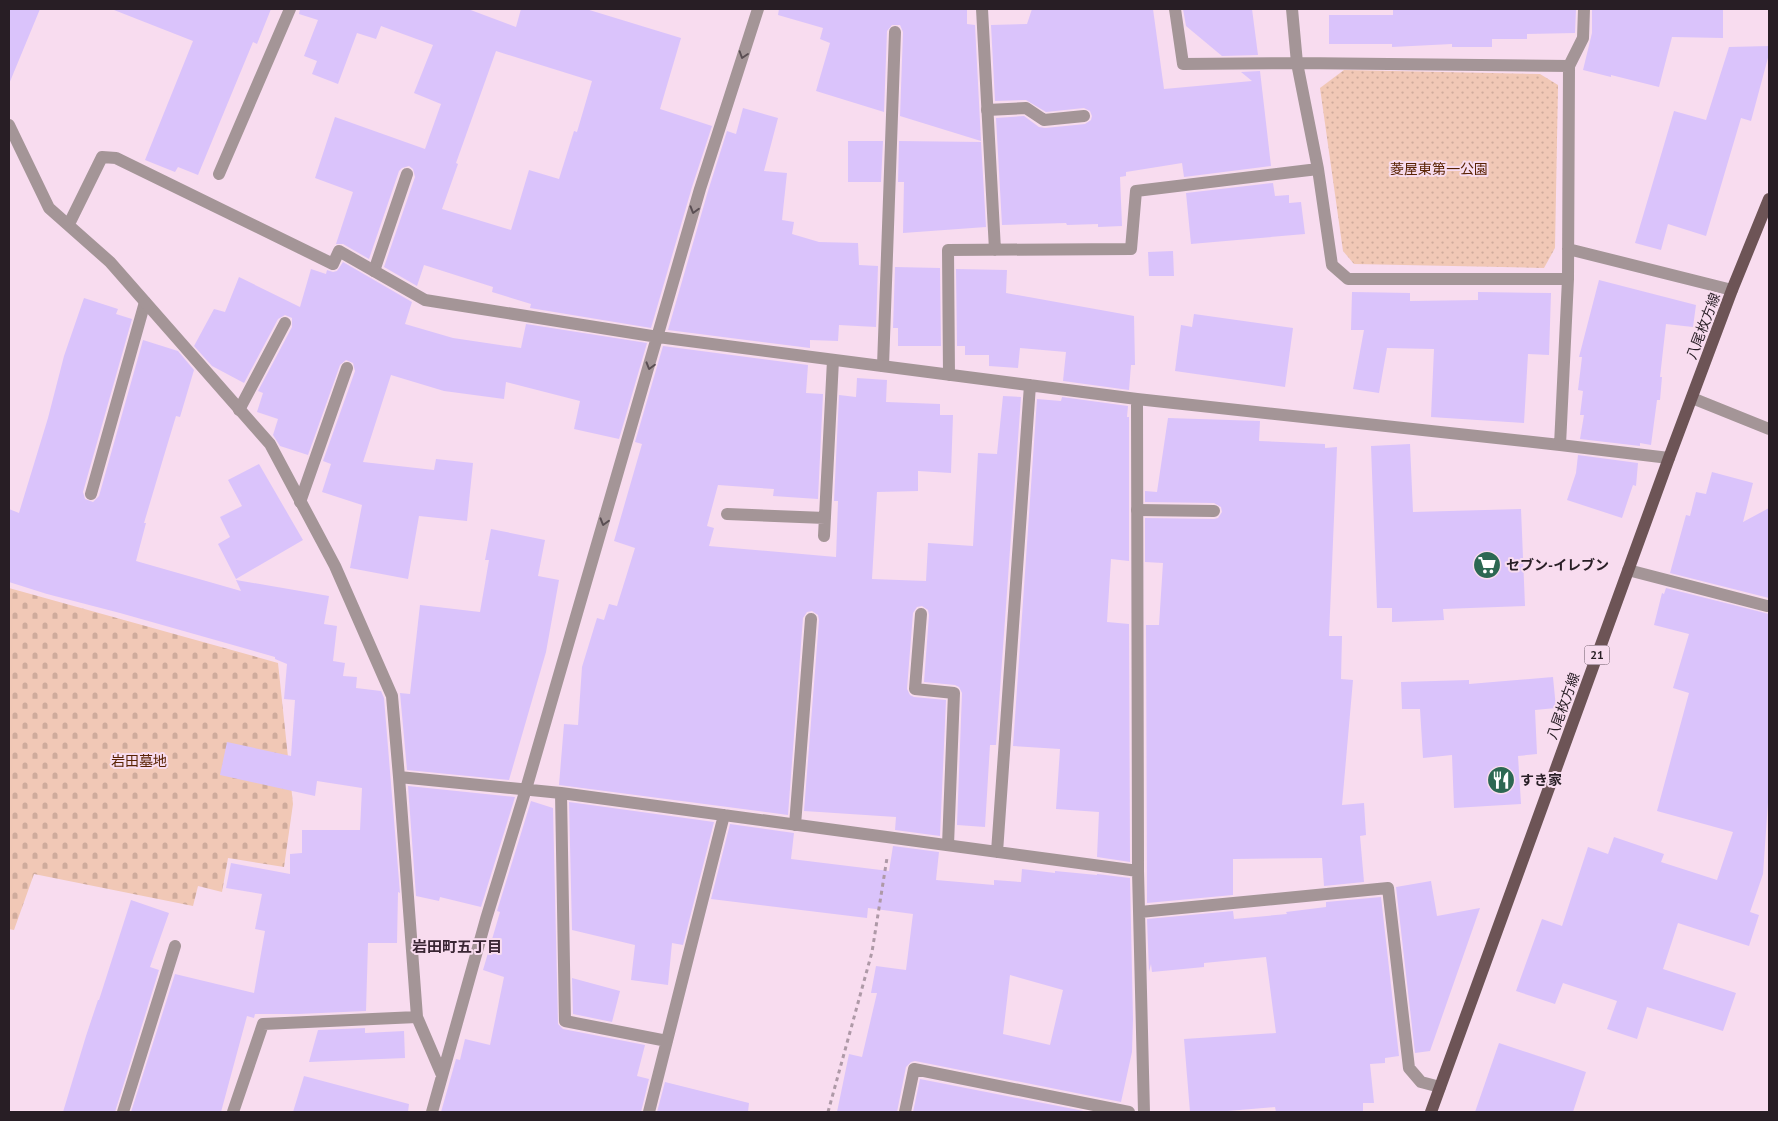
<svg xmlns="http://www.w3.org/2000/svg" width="1778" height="1121" font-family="'PT Sans','Noto Sans JP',sans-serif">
<defs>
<pattern id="grass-dots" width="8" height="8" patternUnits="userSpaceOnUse" patternTransform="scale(1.25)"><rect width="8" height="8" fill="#f1c8b6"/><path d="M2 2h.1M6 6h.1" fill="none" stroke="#cfab9c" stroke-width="1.8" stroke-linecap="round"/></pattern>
<pattern id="cemetery-stones" width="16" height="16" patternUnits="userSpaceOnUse" patternTransform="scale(1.25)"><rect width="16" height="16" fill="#f1c8b6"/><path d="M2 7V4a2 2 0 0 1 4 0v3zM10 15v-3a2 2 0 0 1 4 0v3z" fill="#cfab9c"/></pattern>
</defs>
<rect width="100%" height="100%" fill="#f8dcef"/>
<path fill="url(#grass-dots)" d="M1344 70 1540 74 1558 85 1555 248 1544 268 1354 264 1343 251 1320 88Z"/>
<path fill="url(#cemetery-stones)" d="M9 588 278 663 293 804 284 867 228 858 222 892 198 886 193 906 34 874 14 930 9 929Z"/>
<path fill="#dac3fb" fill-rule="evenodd" d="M9 9H40L9 84Z
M114 9H271L257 44 253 42 198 175 178 167 175 172 145 160 193 41 114 10Z
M300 9H468L516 27 521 9H586L681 38 660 109 712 126 692 187 651 328 530 308 531 304 492 292 493 287 424 265 417 286 384 267 415 177 413 169 409 166 402 168 399 171 369 259 343 244H336L353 192 315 178 335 117 425 149 441 104 414 93 433 45 381 26 376 39 357 33 338 84 312 74 317 61 304 56 318 20 299 14ZM496 51 592 81 577 132 574 131 559 179 529 170 511 230 442 209 458 164 456 163Z
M779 9H967V24L975 25 981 141 900 116 903 32 900 25H892L887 31 884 112 816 91 830 43 820 39 823 28 778 15Z
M1032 9H1153L1164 89 1252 81 1241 72 1260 71 1271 166 1184 177 1182 163 1126 172V176L1120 177 1122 226 1098 227V224L1067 225 1066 223 1002 225 996 118 1024 116 1039 127 1045 128 1085 124 1091 120 1092 116 1090 111 1084 108 1046 112 1026 100 995 101 991 25 1027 24Z
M1183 9H1252L1258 55 1222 56 1186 26Z
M1393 9H1576L1575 33 1527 34V39H1492V47H1452V44L1392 47V44H1329V15H1393Z
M1592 9H1723V38L1672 37 1659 87 1611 75V77L1583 70 1592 33Z
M1769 46V54L1751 121 1741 118 1706 236 1668 224 1661 250 1635 243 1674 111 1706 120 1729 47Z
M743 108 778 118 764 171 787 173 782 220 794 222 792 234 819 242 858 243 859 265 878 266 876 327 839 325 838 341 810 340V348L668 330 708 191 727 131 736 134Z
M848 141H883L881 182H848Z
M899 141 981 142 986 227 903 233 904 182H898Z
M1273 183 1275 196 1289 195V203L1301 202 1305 234 1191 244 1186 193Z
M1173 251 1174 276H1149L1148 252Z
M343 262 412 302 405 324 453 338 521 348 526 324 647 343 619 439 574 429 580 401 506 382 504 399 444 391 391 375 363 462 434 470 436 459 473 463 467 521 419 516 408 579 350 568 362 505 322 492 331 464 323 461 355 371 353 363 346 360 340 365 308 455 280 446 273 435 278 419 257 412 263 393 258 391 292 327V318L285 315 278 319 244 383 212 366 194 346 214 309 225 312 239 277 300 307 311 269 326 274 327 270 333 272 337 271Z
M895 267 940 268 941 346H898V328H893Z
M956 269 1007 270 1006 293 1134 316 1135 365H1131L1129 390 1063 381 1066 352 1020 348 1018 368 989 366V355H965V346H957Z
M1599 280 1696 305 1693 327 1666 324 1660 377H1662L1660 400H1657L1651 445 1640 443V446L1580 439 1584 415H1580L1583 391 1578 390 1582 357H1579Z
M1352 292 1410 293V301L1478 300V292L1551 293 1549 355 1528 354 1524 423 1431 417 1434 349 1387 348 1379 393 1353 389 1364 330H1351Z
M84 298 118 309 116 314 132 319 83 492 85 499 93 502 99 496 143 340 178 351 194 370 180 417 176 416 163 459 144 523H146L136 561 241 591 236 580 329 596 324 624 337 626 333 661 345 663 343 676 357 677 356 688 381 691 384 698 400 893 398 892 397 943H368L366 1011 298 1014H255L254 1018 247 1016 221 1112H131L175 974 254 993 265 931 255 929 262 894 226 888 231 863 290 874V854L302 853V830H360L362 788 317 781 315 796 220 775 227 742 291 756 295 700 284 699 287 664 275 659V657L120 613 47 594 9 582V509L19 513 48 418 64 356Z
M1194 314 1293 328 1285 387 1175 371 1181 325 1192 327Z
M663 346 808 365 806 393 823 394 818 499 773 496 774 489 718 485 707 526 714 528 709 546 836 557 838 501H834L839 395 856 397 857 378 887 380 886 402 940 404V415H953L951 473 918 471V491L877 492 872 579 926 581 928 543 973 546 978 453 997 454 1003 396 1021 397 996 745H990L985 827 957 825 962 693 959 687 955 685 924 682 929 615 928 610 922 606 917 607 913 613 907 689 910 695 914 697 946 700 940 836 895 830 896 817 804 811 819 620 818 615 812 611 807 612 803 618 788 815 559 785 564 724 578 725 582 667 597 618 604 620 609 604 617 606 635 548 614 541 642 444 635 442Z
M1062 397 1128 406 1127 417H1129V561L1111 559 1107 622 1129 624 1130 862 1097 857 1099 812 1056 809 1060 749 1013 746 1037 399 1061 401Z
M1168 418 1260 421 1259 441 1325 444V448L1337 447 1329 636H1342L1341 679 1353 680 1342 805 1364 803 1366 835 1360 836 1364 882 1324 886 1322 858 1233 859V895L1147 903 1146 625H1159L1163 563 1145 562V518L1214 519 1218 518 1222 512 1221 507 1214 503 1145 502V491L1157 492Z
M1410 444 1413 512 1521 509 1525 606 1443 609 1444 620 1392 622V608H1377L1371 446Z
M1578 455 1638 463 1636 486 1633 485 1622 518 1567 500 1576 473Z
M259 464 303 540 236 579 218 544 230 537 220 517 242 506 228 480Z
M1712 472 1753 483 1743 522 1769 508V598L1670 573 1686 515 1690 516 1696 492 1706 494Z
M491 529 545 540 538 576 559 580 546 652 509 780 407 770 400 693 410 694 420 605 480 612 489 560H485Z
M1666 588 1769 614V788L1763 874 1750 912 1759 915 1749 946 1678 923 1663 969 1736 993 1723 1031 1647 1007 1637 1039 1607 1029 1617 1001 1563 983 1555 1004 1516 991 1542 919 1562 926 1588 847 1608 854 1614 837 1664 854 1661 862 1717 880 1733 832 1657 811 1689 693 1673 688 1689 634 1654 625 1662 593 1664 594Z
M1553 677 1556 708 1535 710 1537 754 1518 756 1521 804 1454 808 1452 755 1423 758 1420 709H1402L1401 682 1469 680V684Z
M408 786 515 797 481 907 440 897 439 901 416 896Z
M531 801 553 808 558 1024 563 1029 645 1045 637 1076 649 1079 641 1112H441L456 1059 460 1060 465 1039 490 1045 504 977 483 970 500 912 497 911Z
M569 802 714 822 683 945 672 943 668 985 631 980 635 945 572 930Z
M730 824 794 833 791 859 889 871 893 846 939 852 936 880 994 885V880L1021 882 1022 869 1055 873V871L1097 875V874L1130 878 1133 1019 1132 1052 1121 1102 915 1061 911 1062 906 1067 897 1112H837L849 1054 862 1057 877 993H871L876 966 906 970 913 914 868 908 867 918 711 899ZM1010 975 1063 990 1050 1045 1003 1034Z
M1431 881 1437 916 1480 908 1430 1051 1415 1053 1396 887Z
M1381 897 1399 1056 1385 1058V1063L1370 1064 1374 1103H1363V1112H1276L1275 1107 1216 1112H1190L1184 1039 1276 1033 1266 957 1204 963V967L1152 972 1151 964 1149 972 1147 919 1233 911 1234 919 1287 914 1286 912 1326 907V902Z
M131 900 169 913 150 967 159 970 115 1112H63L86 1036 98 1000H99Z
M572 978 620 991 612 1022 573 1014Z
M365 1028V1033L404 1031 405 1058 309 1062 318 1030Z
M1499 1043 1586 1072 1573 1112H1475Z
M304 1076 409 1104 408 1112H293Z
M920 1079 1089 1112H913Z
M665 1082 749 1103 748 1112H657Z"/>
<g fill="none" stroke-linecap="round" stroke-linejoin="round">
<path stroke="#ae99a7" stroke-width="3" stroke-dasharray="4 4" stroke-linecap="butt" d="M828 1112 872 952 887 858"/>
<path stroke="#a49597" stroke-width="12" d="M987 110 1026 108 1044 120 1084 116
M374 271 407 174
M883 366 895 32
M239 410 285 323
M91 494 145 302
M300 502 347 368
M1137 510 1214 511
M727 514 825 518
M824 536 833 360
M1628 570 1767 606
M921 614 915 689 954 693 948 845"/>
<path stroke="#a49597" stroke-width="12" d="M982 9 995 250
M1175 9 1183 64 1297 63 1569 66
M1292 9 1297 63 1318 169 1332 265 1348 279H1568
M9 125 49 208 110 262 270 444 335 566 392 696 399 777 561 793 1138 871
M219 174 290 9
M69 224 102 157 116 158 333 264 339 251 425 300 658 337 1137 399 1560 445 1669 458
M1568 249 1732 290
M949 375 948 250 1131 249 1136 191 1318 169
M1692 398 1769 429
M1137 399 1138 871 1144 1112
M1560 445 1568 279 1569 66 1583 38 1584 9
M399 777 417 1017 442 1075
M561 793 565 1021 667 1041
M795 825 811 619
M997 852 1030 385
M1140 912 1388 888 1409 1068 1421 1082 1440 1087
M123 1112 175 946
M233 1112 263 1024 417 1017
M432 1112 486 919 526 789 700 189 758 9
M649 1112 724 815
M905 1112 914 1069 1129 1112"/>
<path stroke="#6d5456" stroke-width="12" d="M1431 1112 1669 458 1732 290 1769 199"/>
</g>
<defs><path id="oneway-chevron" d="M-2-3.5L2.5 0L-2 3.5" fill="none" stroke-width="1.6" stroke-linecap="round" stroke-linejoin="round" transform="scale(1.25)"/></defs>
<g stroke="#5a4e53">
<use href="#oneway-chevron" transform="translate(743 55) rotate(108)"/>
<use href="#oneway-chevron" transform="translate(694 210) rotate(106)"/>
<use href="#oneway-chevron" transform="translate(650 366) rotate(106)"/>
<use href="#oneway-chevron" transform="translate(604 522) rotate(106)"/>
</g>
<defs>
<g id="supermarket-disc" transform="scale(1.4375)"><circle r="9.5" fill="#2c6852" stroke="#f8dcef"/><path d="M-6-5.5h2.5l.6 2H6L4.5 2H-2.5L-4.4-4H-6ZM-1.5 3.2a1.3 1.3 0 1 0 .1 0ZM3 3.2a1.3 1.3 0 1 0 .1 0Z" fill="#fff"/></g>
<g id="restaurant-disc" transform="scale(1.4375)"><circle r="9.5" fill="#2c6852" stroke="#f8dcef"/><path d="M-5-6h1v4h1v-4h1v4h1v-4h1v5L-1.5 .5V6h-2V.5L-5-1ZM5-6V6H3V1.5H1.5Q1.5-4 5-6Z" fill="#fff"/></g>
</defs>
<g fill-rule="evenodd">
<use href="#supermarket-disc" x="1487" y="565"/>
<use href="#restaurant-disc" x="1501" y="780"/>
</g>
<g text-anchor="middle" stroke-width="4" stroke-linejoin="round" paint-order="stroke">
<rect fill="#f8dcef" stroke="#665762" stroke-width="1" x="1584.5" y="645.5" width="25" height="19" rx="4"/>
<g font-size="12" font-weight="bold" fill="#281e25">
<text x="1597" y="659">21</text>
</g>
<g font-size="14" fill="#582203" stroke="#f8dcef">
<text x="1439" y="174">菱屋東第一公園</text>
<text x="139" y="766">岩田墓地</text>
</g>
<g font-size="14" fill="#281e25" stroke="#f8dcef">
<text transform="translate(1703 326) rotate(-69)" y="5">八尾枚方線</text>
<text transform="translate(1563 706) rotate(-70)" y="5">八尾枚方線</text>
</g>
<g font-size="14" font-weight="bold" fill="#281e25" stroke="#f8dcef" text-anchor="start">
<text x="1506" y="570">セブン-イレブン</text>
<text x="1520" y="785">すき家</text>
</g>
<g font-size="15" font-weight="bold" fill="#392533" stroke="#f8dcef">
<text x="457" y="952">岩田町五丁目</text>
</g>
</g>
<rect width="1778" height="1121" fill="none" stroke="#281e25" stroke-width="20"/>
</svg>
